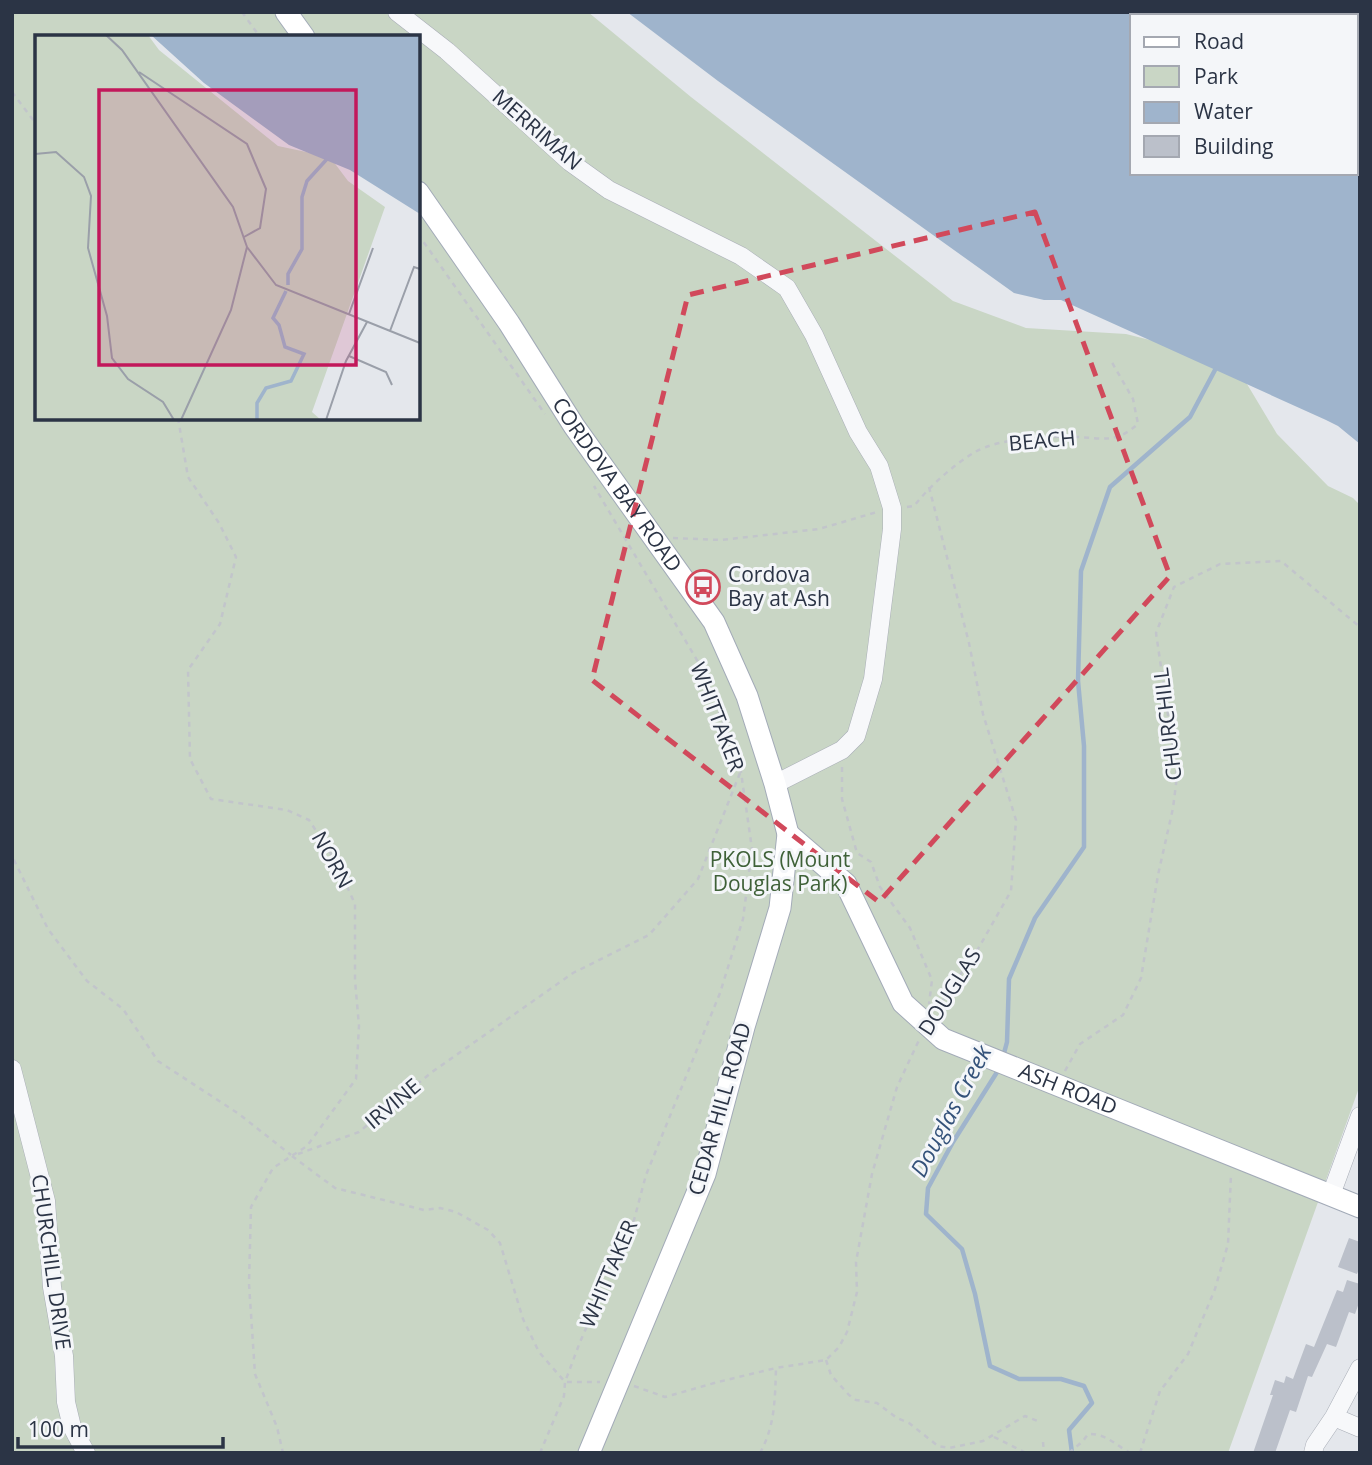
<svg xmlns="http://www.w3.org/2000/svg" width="1372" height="1465" font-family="'Open Sans',sans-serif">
<rect width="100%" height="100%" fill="#e4e7ec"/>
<path fill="#c9d6c5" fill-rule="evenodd" d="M12 12H588L691 97 953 301 1026 328 1126 334 1230 360 1235 364 1277 434 1328 486 1353 498 1360 505V1085L1228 1453H12ZM37 37H418V418H37Z"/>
<path fill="#9fb4cc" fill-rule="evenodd" d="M627 12H1360V444L1338 426 1326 420 1061 300H1044L1014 293 718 81ZM1132 16H1356V173H1132Z"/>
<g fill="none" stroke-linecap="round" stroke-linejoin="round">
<path stroke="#9fb4cc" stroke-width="4.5" d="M1003 1057 1007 1042 1009 979 1035 918 1084 847V746L1078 681 1081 571 1110 487 1190 417 1215 370
M999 1069 953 1142 928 1188 926 1214 962 1249 975 1294 990 1366 1019 1379H1061L1084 1386 1092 1403 1069 1430 1072 1453"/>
</g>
<path fill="#bbc0ca" d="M1349 1238 1360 1242V1267L1357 1274 1338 1267Z
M1347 1280 1360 1284V1300L1355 1314 1349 1312 1336 1347 1327 1344 1312 1377 1308 1376 1296 1412 1290 1410 1275 1453H1253L1273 1395H1270L1275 1380 1284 1383 1286 1376 1293 1379 1306 1344 1314 1347 1337 1290 1343 1292Z"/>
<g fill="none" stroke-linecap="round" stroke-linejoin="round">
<g stroke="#a9aeb7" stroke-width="19">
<path id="minor" d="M397 12 447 51 570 162 609 190 741 256 787 288 814 335 858 432 879 466 892 508V529L873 679 856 736 842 750 775 784
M12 1069 46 1201 52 1287 64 1356 66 1402 72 1427 86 1453
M1331 1195 1360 1116
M1334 1417 1360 1428
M1313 1453 1315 1445 1334 1417 1360 1368"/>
</g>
<g stroke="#a3abb8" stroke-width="23">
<g id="major">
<path d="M286 12 304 37"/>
<path id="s1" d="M418 192 509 323 574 426 714 622 747 696 775 784 788 834 780 908 744 1027 705 1174 589 1453"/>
<path id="s2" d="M788 834 846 884 903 1003 943 1039 1360 1207"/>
</g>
</g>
<path stroke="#c2c5cb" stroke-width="2.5" stroke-dasharray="5 5" stroke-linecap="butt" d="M242 12 260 37
M12 92 37 125
M418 234 545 414
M178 418 188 477 219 523 236 557 220 624 188 670 190 759 211 799 287 810 309 820 335 860 355 904V980L359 1026 356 1079 307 1146 273 1168 251 1207 249 1284 255 1374 277 1427 283 1453
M929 487 969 643 983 714 1016 820 1011 891 978 949 936 1010
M907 507 914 506C930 486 952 466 975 452 999 438 1049 436 1077 437 1104 438 1115 444 1138 424L1133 399 1110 359
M673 538 721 540 819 529 877 512
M842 767V799L857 853 871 862 880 887 910 928 932 980 929 1004
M12 850 13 858 48 929 87 981 123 1009 158 1061 239 1114 291 1155
M1065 1071 1080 1044 1123 1015 1141 978 1158 875 1173 808 1177 776 1156 633 1174 587 1220 564 1281 561 1360 627
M298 1154 359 1132 432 1072 573 973 649 935 698 879 740 773
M292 1156 335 1188 424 1210 440 1208 456 1212 488 1230 500 1243 523 1319 539 1352 565 1382H600
M826 1360 831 1375 849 1395 856 1400 877 1403 897 1418 909 1423 938 1446 949 1448 983 1441 1025 1416 1040 1422
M634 1386 665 1397 718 1382 776 1368
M994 1437 1026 1453
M1043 1442 1044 1453
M540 1453 564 1396 565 1382 580 1342 634 1220 646 1175 720 993 743 919 752 849 741 772 704 672 594 486
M760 1453C775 1426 775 1399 776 1368L826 1360 839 1347 847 1332 857 1292 856 1262 872 1174 897 1087 919 1040
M1069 1453 1083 1441 1088 1434C1105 1433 1116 1445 1130 1453
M1140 1453 1160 1391 1188 1354 1215 1289 1228 1244 1231 1174"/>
<use href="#minor" stroke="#f7f8fa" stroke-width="18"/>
<use href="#major" stroke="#fff" stroke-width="21"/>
</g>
<path fill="none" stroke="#d1495b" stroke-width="5" stroke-dasharray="14 9" stroke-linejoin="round" d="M1035 212 1170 576 879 902 592 680 688 295Z"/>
<defs>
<g id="bus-ring" transform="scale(1.75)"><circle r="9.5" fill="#f4f6f9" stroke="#d1495b" stroke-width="1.5"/><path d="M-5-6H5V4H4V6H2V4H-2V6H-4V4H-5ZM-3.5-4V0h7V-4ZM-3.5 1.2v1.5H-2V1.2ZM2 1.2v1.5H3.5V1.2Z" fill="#d1495b"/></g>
</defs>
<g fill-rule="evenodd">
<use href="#bus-ring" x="703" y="587"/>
</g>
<g text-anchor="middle" stroke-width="6" stroke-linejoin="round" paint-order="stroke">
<g font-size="21" fill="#2b3445" stroke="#f4f6f9">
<text transform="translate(537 130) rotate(41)" y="7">MERRIMAN</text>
<text transform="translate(1042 441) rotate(-5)" y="7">BEACH</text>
<text dy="7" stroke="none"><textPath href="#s1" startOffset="354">CORDOVA BAY ROAD</textPath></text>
<text transform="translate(717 717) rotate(69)" y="7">WHITTAKER</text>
<text transform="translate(1168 724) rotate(-97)" y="7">CHURCHILL</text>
<text transform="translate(332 860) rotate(61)" y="7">NORN</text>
<text transform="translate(950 992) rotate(-58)" y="7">DOUGLAS</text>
<text dy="7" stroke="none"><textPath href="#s2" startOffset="397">ASH ROAD</textPath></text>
<text transform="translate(393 1104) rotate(-40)" y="7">IRVINE</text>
<text transform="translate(720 1109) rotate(-74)" y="7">CEDAR HILL ROAD</text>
<text transform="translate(51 1262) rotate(82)" y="7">CHURCHILL DRIVE</text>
<text transform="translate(609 1274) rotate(-67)" y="7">WHITTAKER</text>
</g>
<g font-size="21" fill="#2b3445" stroke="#f4f6f9" text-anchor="start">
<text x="728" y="582">Cordova<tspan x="728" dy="24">Bay at Ash</tspan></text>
</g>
<g font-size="21" fill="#3f6138" stroke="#f4f6f9">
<text x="780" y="867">PKOLS (Mount<tspan x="780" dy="24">Douglas Park)</tspan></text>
</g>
<g font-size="23" font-style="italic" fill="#34527a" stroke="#f4f6f9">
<text transform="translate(951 1111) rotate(-62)" y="8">Douglas Creek</text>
</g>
</g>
<g transform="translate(35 35)">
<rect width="385" height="385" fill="#e4e7ec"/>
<path d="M0 0H113L124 15 243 111 295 122 313 146 350 172 277 377 286 385H0Z" fill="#c9d6c5"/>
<path d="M116 0H385V179L315 135 254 110 169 48Z" fill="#9fb4cc"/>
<path fill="none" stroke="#9fb4cc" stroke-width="3.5" d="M253 250V239L267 214V162L272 146 292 124M222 385V368L231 353 256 346 269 319 250 312 244 290 238 283 251 256"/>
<path fill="none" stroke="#9a9fa9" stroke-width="2" d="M71 0 87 15 198 172 212 212 196 275 146 385M104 37 212 109 231 154 225 193 209 202M0 119 21 117 49 142 56 161 53 213 72 281 77 323 93 344 128 367 139 385M212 212 241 250 385 308M314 279 338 213M355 296 379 232 385 234M314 321 351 337 357 350M291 385 311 326 332 287"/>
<path fill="#c2185b" fill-opacity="0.15" stroke="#c2185b" stroke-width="3.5" d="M64 55H321V330H64Z"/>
<rect width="385" height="385" fill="none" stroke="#2b3445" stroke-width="3.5"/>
</g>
<rect width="1372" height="1465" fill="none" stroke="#2b3445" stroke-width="28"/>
<rect x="1130" y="14" width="228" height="161" fill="#f4f6f9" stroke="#a4a8b1" stroke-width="2"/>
<rect x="1144" y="37" width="35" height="10" fill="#ffffff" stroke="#a4a8b1" stroke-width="2"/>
<text x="1194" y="49" font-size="21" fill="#2b3445">Road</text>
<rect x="1144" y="66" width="35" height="21" fill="#c9d6c5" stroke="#a4a8b1" stroke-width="2"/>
<text x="1194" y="84" font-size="21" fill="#2b3445">Park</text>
<rect x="1144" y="102" width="35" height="21" fill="#9fb4cc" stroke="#a4a8b1" stroke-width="2"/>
<text x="1194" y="119" font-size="21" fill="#2b3445">Water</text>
<rect x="1144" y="136" width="35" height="21" fill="#bbc0ca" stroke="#a4a8b1" stroke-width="2"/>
<text x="1194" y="154" font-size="21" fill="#2b3445">Building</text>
<path d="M18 1437v10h205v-10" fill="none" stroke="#2b3445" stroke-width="3.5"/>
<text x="28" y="1437" font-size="21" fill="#2b3445" stroke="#f4f6f9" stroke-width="5" paint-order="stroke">100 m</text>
</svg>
